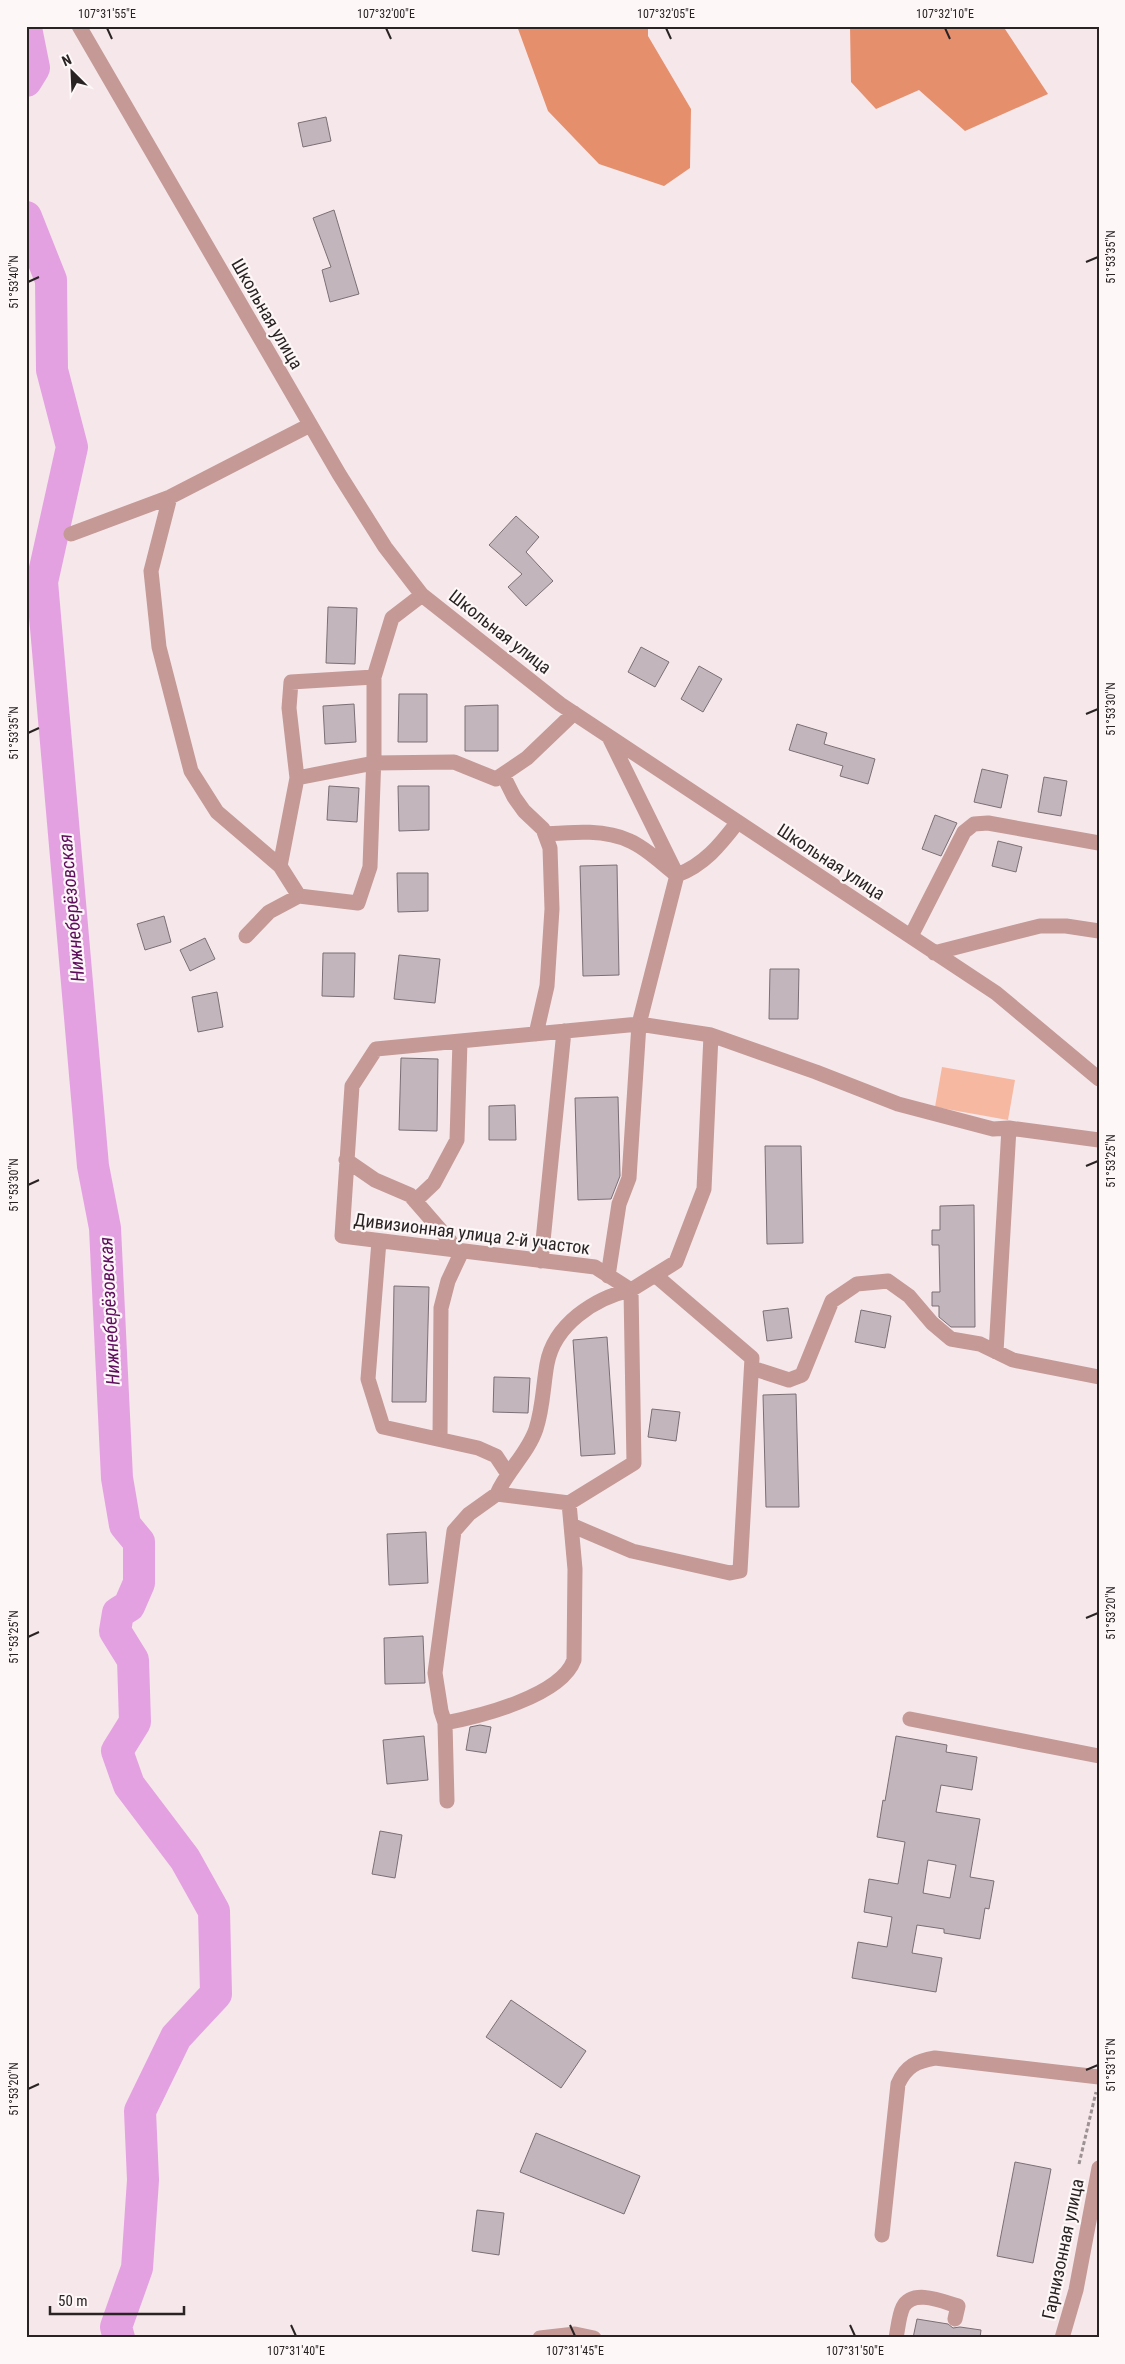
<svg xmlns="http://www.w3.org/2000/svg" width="1125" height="2364" font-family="'Roboto Condensed',sans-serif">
<rect width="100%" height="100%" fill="#f6e7ea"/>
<path fill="#f6b8a0" d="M942 1067 1015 1080 1008 1120 935 1107Z"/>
<path fill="#e58f6d" d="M517 26H648V36L691 109 690 168 664 186 599 164 548 111Z
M850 26H1003L1048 94 965 131 919 90 876 109 851 82Z"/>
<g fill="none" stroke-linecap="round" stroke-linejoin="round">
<path stroke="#e4a1e1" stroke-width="32" d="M26 28 34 68 26 81
M26 217 51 280 52 370 72 447 42 582 93 1166 105 1228 117 1478 125 1525 139 1542V1583L129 1606 118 1613 115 1631 133 1660 135 1722 117 1751 129 1785 185 1859 214 1911 216 1994 176 2037 140 2111 143 2180 137 2268 116 2327 119 2338"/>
</g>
<path fill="#c2b5bb" stroke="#7b6f75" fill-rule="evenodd" d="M326 117 331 141 303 147 298 123Z
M334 210 359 294 330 302 322 270 331 267 313 218Z
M516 516 539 537 526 552 553 581 526 606 508 587 522 574 489 545Z
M328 607 357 608 355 664 326 663Z
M641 647 669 662 655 687 628 672Z
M699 666 722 679 703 712 681 699Z
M399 694H427V742H398Z
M354 704 356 742 325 744 323 706Z
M498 705V751H465V706Z
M797 724 827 733 824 744 875 759 868 784 840 776 843 766 789 750Z
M982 769 1008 775 1001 808 974 802Z
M1044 777 1067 781 1061 816 1038 812Z
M329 786 359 788 357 822 327 820Z
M398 786H429V830L399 831Z
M935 815 957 823 941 856 922 849Z
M998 841 1022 847 1016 872 992 866Z
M617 865 619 975 583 976 580 866Z
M397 873H428V911L398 912Z
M164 916 171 942 145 950 137 924Z
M205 938 215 959 190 971 180 950Z
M323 953H355L354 997 322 996Z
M399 955 440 959 435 1003 394 999Z
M770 969H799L798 1019H769Z
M217 992 223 1027 198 1032 192 997Z
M401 1058 438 1059 437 1131 399 1130Z
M618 1097 620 1176 611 1199 578 1200 575 1098Z
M515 1105 516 1140H489V1106Z
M765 1146H801L803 1243 767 1244Z
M974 1205 975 1327H951L939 1317V1306H932V1292H940L939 1245H932V1230H940V1206Z
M394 1286 429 1287 426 1402H392Z
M788 1308 792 1338 767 1341 763 1311Z
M861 1310 891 1316 885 1348 855 1342Z
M607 1337 615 1454 581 1456 573 1340Z
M494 1377 530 1378 528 1413 493 1412Z
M796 1394 799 1507H766L763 1395Z
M652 1409 680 1412 676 1441 648 1437Z
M426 1532 428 1583 389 1585 387 1534Z
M423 1636 425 1683 385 1684 384 1638Z
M480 1725 491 1727 486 1753 466 1750 470 1727Z
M424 1736 428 1780 387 1784 383 1740Z
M896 1736 947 1745 946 1752 977 1757 972 1790 941 1785 936 1812 980 1819 970 1877 994 1881 989 1909 985 1908 980 1939 944 1933V1929L917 1925 912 1953 942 1958 936 1992 852 1978 858 1942 887 1947 892 1917 864 1912 869 1879 898 1884 905 1842 877 1837 883 1800 885 1801ZM928 1860 956 1865 950 1898 923 1893Z
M380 1831 402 1835 395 1878 372 1874Z
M511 2000 586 2051 561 2088 486 2037Z
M536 2133 640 2176 624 2214 520 2172Z
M1015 2162 1051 2169 1033 2263 997 2256Z
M477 2210 504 2213 499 2255 472 2251Z
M917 2319 948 2324 953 2328 960 2327 981 2330 980 2338H913Z"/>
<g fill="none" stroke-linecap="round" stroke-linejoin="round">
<path stroke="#9c9193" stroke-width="3" stroke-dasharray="4 2.5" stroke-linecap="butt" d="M1079 2164 1096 2092"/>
<path stroke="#c49996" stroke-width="15" d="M79 26 339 474 385 547 422 595 560 704 996 993 1099 1079
M170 497 151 571 159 647 191 771 217 812 280 866
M71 534 170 497 310 425
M609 737 677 875
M503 775 514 797 524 811 543 829 550 848 552 909 547 986 536 1034
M297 778 374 763 454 762 496 779 527 758 574 713
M546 834C572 832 605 829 630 841 646 848 660 862 674 873
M677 875C704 865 720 845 737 823
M299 896 280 866 297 778 289 708 291 682 374 677
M246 936 269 912 299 896 358 903 370 867 374 755V677L392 618 422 595
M911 936 964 832 974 824 988 823 1099 843
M934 953 1040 926H1066L1099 931
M711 1035 816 1072 898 1104 993 1129 1009 1128 1099 1140
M346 1160 375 1180 410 1195 450 1241 454 1250
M415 1201 434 1183 457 1140 460 1041
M379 1241 368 1379 383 1427 478 1448 496 1456 508 1474
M541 1261 564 1031
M608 1276 619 1204 629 1178 639 1024 376 1049 352 1086 342 1236 595 1267 631 1290
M996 1352 1009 1128
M752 1368 789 1380 802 1375 832 1301 857 1284 888 1281 909 1296 932 1323 951 1339 980 1344 1013 1360 1099 1377
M440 1439 441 1308 448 1281 462 1251
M497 1494C507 1471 528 1453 536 1429 543 1408 543 1386 547 1364 554 1325 594 1298 631 1290
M571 1525 632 1551 730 1573 740 1571 752 1358 655 1275
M910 1719 1099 1756
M445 1723C481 1716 561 1696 574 1660L575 1569 569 1503
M447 1801 445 1723 441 1711 435 1673 454 1531 469 1514 497 1494 569 1503 634 1463 631 1290 676 1262 704 1189 711 1035 639 1024 677 875
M882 2235 898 2084C906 2066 917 2061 935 2058L1099 2077
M540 2338 575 2334 594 2338
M896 2338C898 2328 899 2315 903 2307 913 2288 944 2302 958 2306L955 2319
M1062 2338 1076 2290 1099 2168"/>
</g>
<path fill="none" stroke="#292324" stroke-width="2" d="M107 28 112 39M386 28 391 39M666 28 671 39M945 28 950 39M1086 262 1098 257M28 282 39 277M1086 714 1098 709M28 733 39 728M1086 1166 1098 1161M28 1185 39 1180M1086 1618 1098 1613M28 1637 39 1632M1086 2070 1098 2065M28 2089 39 2084M291 2325 296 2336M570 2325 575 2336M850 2325 855 2336"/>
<g text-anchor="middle" stroke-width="4.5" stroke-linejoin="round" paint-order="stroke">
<g font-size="18" fill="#292324" stroke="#fdf7f8">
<text transform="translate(267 314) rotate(60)" y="6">Школьная улица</text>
<text transform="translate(500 632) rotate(38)" y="6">Школьная улица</text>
<text transform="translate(831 862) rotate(33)" y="6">Школьная улица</text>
<text transform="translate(472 1234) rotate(7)" y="6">Дивизионная улица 2-й участок</text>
<text transform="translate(1063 2249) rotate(-78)" y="6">Гарнизонная улица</text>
</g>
<g font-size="19" font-style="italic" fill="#5e0d5e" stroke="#fdf7f8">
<text transform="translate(71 908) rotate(-95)" y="7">Нижнеберёзовская</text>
<text transform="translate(109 1311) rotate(-93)" y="7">Нижнеберёзовская</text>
</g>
</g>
<rect width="1125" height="2364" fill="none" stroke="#fdf7f8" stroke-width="55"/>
<g transform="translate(72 72) rotate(336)" stroke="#fdf7f8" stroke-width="4" paint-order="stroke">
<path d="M0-4L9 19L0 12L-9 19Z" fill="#292324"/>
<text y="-8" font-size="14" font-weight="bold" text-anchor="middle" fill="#292324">N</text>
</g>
<path d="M50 2306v8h134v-8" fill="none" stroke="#292324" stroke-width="2.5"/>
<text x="58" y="2306" font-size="15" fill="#292324" stroke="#fdf7f8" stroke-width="4" paint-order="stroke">50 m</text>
<rect x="28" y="28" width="1070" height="2308" fill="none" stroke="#292324" stroke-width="2"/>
<g font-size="12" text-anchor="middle" fill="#292324">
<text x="107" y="18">107°31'55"E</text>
<text x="386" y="18">107°32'00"E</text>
<text x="666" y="18">107°32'05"E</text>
<text x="945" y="18">107°32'10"E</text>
<text transform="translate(1111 257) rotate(-90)" y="4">51°53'35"N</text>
<text transform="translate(14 282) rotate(-90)" y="4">51°53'40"N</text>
<text transform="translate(1111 709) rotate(-90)" y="4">51°53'30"N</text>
<text transform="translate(14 733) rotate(-90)" y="4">51°53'35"N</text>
<text transform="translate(1111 1161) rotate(-90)" y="4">51°53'25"N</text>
<text transform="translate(14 1185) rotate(-90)" y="4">51°53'30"N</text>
<text transform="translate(1111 1613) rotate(-90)" y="4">51°53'20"N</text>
<text transform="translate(14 1637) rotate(-90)" y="4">51°53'25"N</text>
<text transform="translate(1111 2065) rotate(-90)" y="4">51°53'15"N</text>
<text transform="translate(14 2089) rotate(-90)" y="4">51°53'20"N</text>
<text x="296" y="2355">107°31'40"E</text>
<text x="575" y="2355">107°31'45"E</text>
<text x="855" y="2355">107°31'50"E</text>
</g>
</svg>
